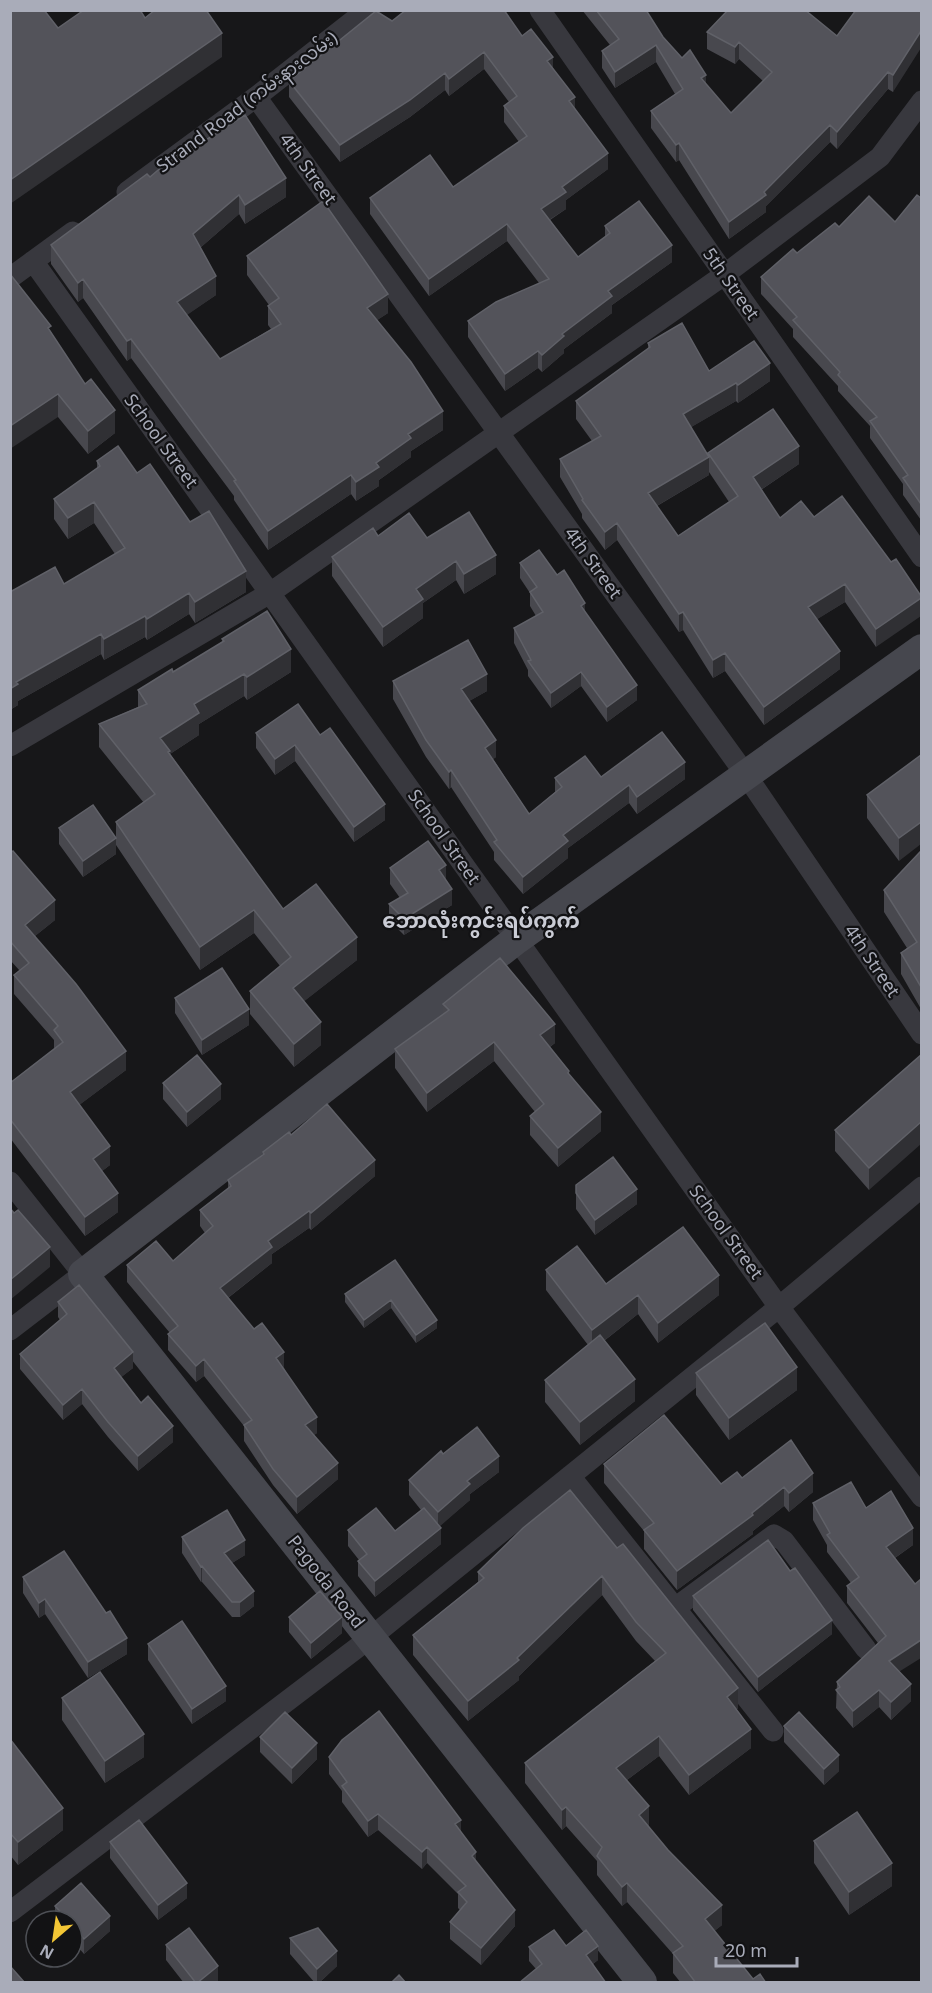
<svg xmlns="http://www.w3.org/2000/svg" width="932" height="1993" font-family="'Noto Sans','Noto Sans Myanmar',sans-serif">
<rect width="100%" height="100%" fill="#171719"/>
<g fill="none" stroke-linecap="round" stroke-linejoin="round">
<path stroke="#38383e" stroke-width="21" d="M540 10 922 557
M256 97 746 775 922 1034
M127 192 256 97 367 10
M33 261 779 1307 922 1497
M10 278 73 232
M10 746 270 593 724 275 880 157 922 101
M10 1182 83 1274 10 1330
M570 1476 773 1731
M675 1608 774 1535 784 1541 866 1649
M10 1912 370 1638 779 1307 922 1187"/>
<path stroke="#46474e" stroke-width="30" d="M642 1982 83 1274 517 939 922 649"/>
</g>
<path fill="#48484e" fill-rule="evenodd" d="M582 10H646L663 37 731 113 763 81 739 59 735 64 707 49V32L837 36 921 10 893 92 888 89 837 149 830 142 766 206V212L729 239 679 160 676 162 651 128V111L675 94 656 62 615 88 602 68V51L610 45Z
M392 21 522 36 553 68 608 169 566 200V209L550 220 578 257 605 237V226L672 262 612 305V313L564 349V353L542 372 538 368 505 391 468 337V321L539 283 507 241 429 296 370 214V198L453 187 519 142 504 122V106L509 102 484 69 449 96 445 90 410 117 340 162 289 97V81Z
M150 177 286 197 245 224 239 214 200 248 216 295 186 315 220 359 271 329 268 325V306L269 305 247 275V256L388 313 377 320 443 430 411 451V457L379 480V486L356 501 351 494 268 550 234 500V496L131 358 127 361 83 298 78 302 51 264V245Z
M921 198V520L903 495V484L870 438V426L838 391V386L793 337V329L761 294V277L839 227 895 222Z
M51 332 115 433 88 454 58 417Z
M648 343 709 371 770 381 738 403 736 401 691 427 708 456V453L799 464 761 490 780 518 814 517 891 562 876 647 845 602 817 619 840 669 764 725 725 671 713 678 683 630 679 632 617 540 605 550 582 518V514L560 477V459L592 441 576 419V401L648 349ZM709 472 729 502 678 536 657 506 709 475Z
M97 461 137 473 190 522 246 592 195 623 189 614 147 640 145 637 104 660 101 654 18 701V705L10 710V592L64 584 115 554 94 523 68 539 54 519V499L97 469Z
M378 536 427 538 496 574 464 594 456 580 423 603V618L383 647 332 576V557Z
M520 563 557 575 585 612 637 700 607 722 581 686 551 708 528 676V670L514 643V628L536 616 530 606V593L520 578Z
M222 639 291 672 247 700 244 696 199 724V735L170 754 283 909 357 960 304 1001 321 1045 294 1067 250 1014V991L280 966 254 933 200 970 116 845V822L144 803 99 747V724L138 707V690L173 672 222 642Z
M393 681 487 691 469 701 496 757 493 759 529 814 555 792V778L601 777 685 779 637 814 629 803 568 848V858L523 894 494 860V852L451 787 449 789 426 757 393 699Z
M256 733 320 735 385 820 354 842 295 761 275 775 256 748Z
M921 755 899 861 867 818V795Z
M59 828 116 854 83 877 59 844Z
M921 851V1009L901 974V953L907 948 884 912V890Z
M10 853 55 920 35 936 126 1070 79 1105 110 1165 102 1171 118 1212 85 1236 10 1138V1083L54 1050V1040L14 994V975L20 971 10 960Z
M390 868 446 881 452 905 404 935 389 920V904L400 898 390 884Z
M175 998 249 1025 202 1055 175 1013Z
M443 1004 555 1043 550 1047 569 1075 601 1131 558 1167 530 1135V1116L535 1112 494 1061 427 1112 395 1068V1049L443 1014Z
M921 1055 869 1190 835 1151V1130Z
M163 1083 221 1099 187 1127 163 1099Z
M291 1135 375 1176 311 1230 309 1228 272 1254V1263L228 1298 284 1368 317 1433 314 1435 338 1479 297 1514 273 1485 244 1441V1426L204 1376 196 1382 168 1350V1334L170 1333 127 1282V1265L173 1261 205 1233 200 1226V1210L228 1189V1180L263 1155V1152Z
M576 1185 637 1204 595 1235 576 1209Z
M395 1260 437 1328 416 1343 391 1308 364 1328 345 1302V1294Z
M546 1270 606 1284 719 1295 658 1343 638 1314 604 1341 635 1401 580 1445 545 1402V1380L588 1345 546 1290Z
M58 1302 133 1368 121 1377 173 1442 138 1471 108 1437 82 1404 63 1420 20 1369V1354L60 1320 58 1317Z
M696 1373 797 1390 729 1440 696 1395Z
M443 1454 499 1472 470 1494V1500L439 1526 441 1544 375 1597 358 1576V1561L359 1560 348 1546V1530L395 1531 421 1510 409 1495V1480Z
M604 1464 721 1484 742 1478 813 1492 789 1512 784 1506 753 1531V1534L677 1590 644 1549V1531L604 1483Z
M570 1490 738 1708 736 1710 751 1748 689 1795 659 1756 627 1780 649 1826H648L722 1925 714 1931 753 1979 766 1983H681L673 1973V1954L627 1902 622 1906 597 1875V1861L566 1826 562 1830 525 1783V1763L655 1661 636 1641 602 1595 519 1676V1680L468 1721 413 1655V1635L478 1582V1572Z
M813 1503 866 1508 913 1545 895 1558 899 1672 911 1701 891 1720 879 1707 853 1728 836 1708 837 1682 878 1643 847 1603V1586L851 1583 827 1552V1545L813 1520Z
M182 1537 245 1555 232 1563 254 1606 240 1617H232L202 1582H201L182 1553Z
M790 1571 832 1634 758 1692 693 1610V1596Z
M23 1577 127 1654 88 1678 45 1614 39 1618 23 1593Z
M289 1617 342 1633 311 1659 289 1632Z
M148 1644 226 1701 192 1724 148 1660Z
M62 1698 144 1757 105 1783 62 1720Z
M784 1726 839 1771 824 1785 784 1742Z
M260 1737 317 1759 292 1784 260 1752Z
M10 1739 63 1830 18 1865 10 1855Z
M329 1757 461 1832 476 1861 515 1926 481 1965 450 1939V1922L460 1910 458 1908V1894L427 1863 422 1869 378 1830 368 1837 342 1802V1791L329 1774Z
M814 1841 892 1886 849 1915 814 1863Z
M110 1842 187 1898 158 1920 110 1858Z
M55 1906 110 1931 84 1954 72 1940V1921H55Z
M290 1938 337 1966 319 1983H315L290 1954Z
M166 1945 218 1981 217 1983H184L166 1960Z
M566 1946 598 1960 593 1964 602 1979 536 1969 529 1961V1947Z"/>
<path fill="#303034" d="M921 31V48L893 92V75Z
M222 33V57L10 204V180Z
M739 42V59L735 64V47Z
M656 45V62L615 88V72Z
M484 52V69L449 96V79Z
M553 57V73L547 61Z
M888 72V89L837 149V132Z
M445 73V90L410 117 340 162V145Z
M706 75V92L701 78Z
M575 97V113L569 101Z
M830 125V142L766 206V212L729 239V222L764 192Z
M679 143V160L676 162V145Z
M608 153V169L566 200V209L541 225V209L562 187Z
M286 178V197L245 224V205Z
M239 195V214L193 254V234Z
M507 224V241L429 296V279Z
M672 245V262L612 305V313L564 349V353L542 372V355L562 334 608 291Z
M216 276V295L177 322V302Z
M83 279V298L78 302V283Z
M388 294V313L367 327V308Z
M131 339V358L127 361V341Z
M538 351V368L505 391V374Z
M770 363V381L738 403V385Z
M736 383V401L683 432V414Z
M58 394V417L10 449V426Z
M115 410V433L88 454V431Z
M443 411V430L411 451V457L379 480V486L356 501V482L376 463 408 434Z
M799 446V464L753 495V477Z
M709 457V475L648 511V493Z
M351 475V494L268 550V531Z
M94 502V523L68 539V518Z
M617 523V540L605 550V532Z
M496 555V574L464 594V574Z
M456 561V580L423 603V618L383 647V627L416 589Z
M246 571V592L195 623V602Z
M845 584V602L808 625V607Z
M189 593V614L147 640V619Z
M921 598V616L876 647V629Z
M585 603V618L581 606Z
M683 612V630L679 632V614Z
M145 616V637L104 660V639Z
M101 634V654L18 701V705L10 710V689L16 682Z
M291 649V672L247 700V677Z
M840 651V669L764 725V707Z
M725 653V671L713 678V660Z
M581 672V686L551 708V693Z
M244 674V696L199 724V735L170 754 160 738 194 704Z
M487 674V691L461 706V689Z
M637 685V700L607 722V707Z
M496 740V757L485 765V748Z
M295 745V761L275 775V759Z
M685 762V779L637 814V797Z
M451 770V787L449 789V772Z
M629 785V803L568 848V858L523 894V877L563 835Z
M385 804V820L354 842V827Z
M921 822V844L899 861V838Z
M116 838V854L83 877V861Z
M446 865V881L439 870Z
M452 889V905L404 935V919Z
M55 900V920L25 944V925Z
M254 910V933L200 970V947Z
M357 937V960L293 1010V988Z
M249 1009V1025L202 1055V1040Z
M321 1022V1045L294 1067V1044Z
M555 1024V1043L540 1054V1035Z
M494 1042V1061L427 1112V1093Z
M126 1051V1070L70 1112V1092Z
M221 1084V1099L187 1127V1112Z
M601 1112V1131L558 1167V1148Z
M921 1122V1144L869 1190V1168Z
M110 1146V1165L93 1178V1159Z
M375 1160V1176L311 1230V1213Z
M637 1189V1204L595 1235V1220Z
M118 1193V1212L85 1236V1217Z
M309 1211V1228L272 1254V1263L220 1304V1288L268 1241Z
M50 1247V1267L10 1300V1280Z
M719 1275V1295L658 1343V1323Z
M638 1295V1314L592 1350V1330Z
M391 1300V1308L364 1328V1320Z
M437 1320V1328L416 1343V1335Z
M133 1352V1368L114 1383V1368Z
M284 1352V1368L276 1374V1358Z
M204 1359V1376L196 1382V1366Z
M797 1367V1390L729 1440V1418Z
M635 1379V1401L580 1445V1422Z
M82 1389V1404L63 1420V1405Z
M317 1417V1433L305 1441V1425Z
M12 1420V1434L10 1435V1421Z
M173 1426V1442L138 1471V1456Z
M499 1456V1472L470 1494V1500L438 1528V1512L467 1481Z
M338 1463V1479L297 1514V1497Z
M813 1473V1492L789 1512V1493Z
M784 1487V1506L753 1531V1534L677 1590V1571Z
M441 1528V1544L375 1597V1581Z
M913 1528V1545L886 1564V1547Z
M245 1540V1555L224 1568V1553Z
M202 1566V1582H201V1567Z
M602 1576V1595L519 1676V1680L468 1721V1701L517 1658Z
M254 1591V1606L240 1617V1602Z
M45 1599V1614L39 1618V1603Z
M342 1617V1633L311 1659V1643Z
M832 1620V1634L758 1692V1677Z
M127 1638V1654L88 1678V1662Z
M921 1640V1658L889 1678V1661Z
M911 1684V1701L891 1720V1702Z
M226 1686V1701L192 1724V1709Z
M738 1688V1708L727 1717V1697Z
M879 1690V1707L853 1728V1711Z
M751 1729V1748L689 1795V1775Z
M144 1734V1757L105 1783V1761Z
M659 1736V1756L616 1788V1768Z
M317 1743V1759L292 1784V1768Z
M839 1755V1771L824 1785V1769Z
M649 1806V1826L639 1835V1815Z
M566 1807V1826L562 1830V1810Z
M63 1808V1830L18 1865V1842Z
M378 1814V1830L368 1837V1821Z
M461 1820V1836L455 1824Z
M427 1847V1863L422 1869V1852Z
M476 1852V1868L472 1856Z
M892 1863V1886L849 1915V1892Z
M187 1883V1898L158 1920V1905Z
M627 1883V1902L622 1906V1887Z
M722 1905V1925L705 1939V1919Z
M515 1910V1926L481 1965V1948Z
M110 1916V1931L84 1954V1939Z
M598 1946V1960L586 1969V1955Z
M337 1951V1966L319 1983H317V1969Z
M218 1966V1981L217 1983H197Z"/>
<path fill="#53535a" stroke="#606168" stroke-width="1.5" d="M10 10H44L58 28 84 10H140L145 18 155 10H206L222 33 10 180Z
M406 10H504L522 36 531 29 553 57 547 61 575 97 569 101 608 153 562 187 566 192 541 209 578 257 610 233 605 226 639 201 672 245 608 291 612 296 562 334 564 336 542 355 538 351 505 374 468 321 496 302 549 279 507 224 429 279 370 198 430 155 453 187 527 136 504 106 517 96 484 52 449 79 445 73 410 100 340 145 289 81 376 11 392 21Z
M596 10H646L663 37 682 58 690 50 706 75 701 78 731 113 772 72 739 42 735 47 707 32 728 10H805L837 36 856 10H921V31L893 75 888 72 837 132 830 125 764 192 766 195 729 222 679 143 676 145 651 111 683 89 656 45 615 72 602 51 619 39Z
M245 115 286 178 245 205 239 195 193 234 216 276 177 302 220 359 281 324 268 306 279 298 247 256 323 201 388 294 367 308 411 362 443 411 408 434 411 438 376 463 379 467 356 482 351 475 268 531 234 481 236 480 131 339 127 341 83 279 78 283 51 245 147 174 150 177 192 141 198 145Z
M917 195 921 198V504L903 478 908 475 870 421 877 417 838 375 840 372 793 320 797 317 761 277 793 249 797 253 835 223 839 227 869 196 895 222Z
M10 274 51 326 48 328 85 384 91 379 115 410 88 431 58 394 10 426Z
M682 323 709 371 754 341 770 363 738 385 736 383 683 414 709 457 648 493 678 536 738 496 708 453 773 409 799 446 753 477 780 518 801 501 814 517 842 496 891 562 896 559 921 596V598L876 629 845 584 808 607 840 651 764 707 725 653 713 660 683 612 679 614 617 523 605 532 582 500 583 499 560 459 601 436 576 401 650 347 648 343Z
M118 446 137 473 150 464 190 522 209 511 246 571 195 602 189 593 147 619 145 616 104 639 101 634 16 682 18 684 10 689V592L55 567 64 584 125 548 94 502 68 518 54 499 100 466 97 461Z
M469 512 496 555 464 574 456 561 416 589 423 599 383 627 332 557 373 528 378 536 409 513 427 538Z
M539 550 557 575 564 570 585 603 581 606 637 685 607 707 581 672 551 693 528 661 531 660 514 628 543 612 530 592 537 587 520 563Z
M267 611 291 649 247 677 244 674 194 704 199 713 160 738 170 751 168 752 283 909 316 884 357 937 293 988 321 1022 294 1044 250 991 291 957 254 910 200 947 116 822 155 794 99 724 147 704 138 690 172 669 173 672 224 641 222 639Z
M468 640 487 674 461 689 496 740 485 748 529 814 562 787 555 778 585 756 601 777 662 732 685 762 637 797 629 785 563 835 568 841 523 877 494 842 497 840 451 770 449 772 426 740 393 681Z
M298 704 320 735 330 728 385 804 354 827 295 745 275 759 256 733Z
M921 755V822L899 838 867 795Z
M93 805 116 838 83 861 59 828Z
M428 841 446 865 439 870 452 889 404 919 389 904 408 893 390 868Z
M13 851 55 900 25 925 76 984 126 1051 70 1092 110 1146 93 1159 118 1193 85 1217 10 1119V1083L63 1042 54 1030 58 1026 14 975 29 963 10 941V853Z
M921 851V987L901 953 917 942 884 890Z
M500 958 555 1024 540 1035 569 1071 568 1073 601 1112 558 1148 530 1116 544 1104 494 1042 427 1093 395 1049 449 1010 443 1004Z
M222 968 249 1009 202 1040 175 998Z
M197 1055 221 1084 187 1112 163 1083Z
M921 1055V1122L869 1168 835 1130Z
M327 1104 375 1160 311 1213 309 1211 268 1241 272 1247 220 1288 254 1329 262 1323 284 1352 276 1358 317 1417 305 1425 338 1463 297 1497 273 1469 244 1425 252 1420 204 1359 196 1366 168 1334 178 1326 127 1265 156 1241 173 1261 213 1226 200 1210 231 1186 228 1180 264 1154 263 1152 289 1132 291 1135Z
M613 1157 637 1189 595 1220 576 1193V1185Z
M10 1208 14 1213 18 1210 50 1247 10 1280Z
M683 1227 719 1275 658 1323 638 1295 592 1330 546 1270 577 1246 606 1284Z
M395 1260 437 1320 416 1335 391 1300 364 1320 345 1294Z
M79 1285 133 1352 114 1368 141 1403 148 1396 173 1426 138 1456 108 1422 82 1389 63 1405 20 1354 67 1314 58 1302Z
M765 1323 797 1367 729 1418 696 1373Z
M600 1335 635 1379 580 1422 545 1380Z
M664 1415 721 1484 737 1472 742 1478 791 1440 813 1473 789 1493 784 1487 752 1513 753 1515 677 1571 644 1530 654 1523 604 1464Z
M477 1427 499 1456 467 1481 470 1484 438 1512 409 1480 441 1451 443 1454Z
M851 1482 866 1508 891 1491 913 1528 886 1547 915 1584 920 1580 921 1582V1640L889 1661 911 1684 891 1702 879 1690 853 1711 836 1690 840 1687 837 1682 886 1636 847 1586 859 1577 827 1535 830 1533 813 1503Z
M570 1490 617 1548 623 1544 738 1688 727 1697 751 1729 689 1775 659 1736 616 1768 649 1806 639 1815 668 1850 722 1905 705 1919 753 1979 760 1974 766 1983H696L673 1953 683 1946 627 1883 622 1887 597 1856 602 1847 566 1807 562 1810 525 1763 666 1653 636 1622 602 1576 517 1658 519 1660 468 1701 413 1635 484 1578 478 1572 523 1528Z
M376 1508 395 1531 424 1508 441 1528 375 1581 358 1561 367 1554 348 1530Z
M227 1510 245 1540 224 1553 254 1591 240 1602H232L202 1566 201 1567 182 1537Z
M768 1540 790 1571 795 1568 832 1620 758 1677 693 1596Z
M64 1551 106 1613 110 1611 127 1638 88 1662 45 1599 39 1603 23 1577Z
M320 1591 342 1617 311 1643 289 1617Z
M182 1621 226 1686 192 1709 148 1644Z
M100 1672 144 1734 105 1761 62 1698Z
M379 1711 461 1820 455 1824 476 1852 472 1856 515 1910 481 1948 450 1922 467 1902 458 1892 466 1886 427 1847 422 1852 378 1814 368 1821 342 1786 347 1782 329 1757 342 1740Z
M285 1712 317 1743 292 1768 260 1737Z
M799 1712 839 1755 824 1769 784 1726Z
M10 1739 63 1808 18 1842 10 1833Z
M857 1812 892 1863 849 1892 814 1841Z
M139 1820 187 1883 158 1905 110 1842Z
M81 1883 110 1916 84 1939 72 1925V1921H69L55 1906Z
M189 1928 218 1966 197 1983H196L166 1945Z
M318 1928 337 1951 317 1969 290 1938Z
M554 1930 566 1946 586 1930 598 1946 586 1955 606 1983H519L542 1964 529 1947Z
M10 1966 25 1983H10Z
M399 1975 406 1983H391Z"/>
<g text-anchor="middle" stroke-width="4.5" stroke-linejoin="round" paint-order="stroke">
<g font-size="18" fill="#a9acb9" stroke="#121214">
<text transform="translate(247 102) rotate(-37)" y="6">Strand Road (ကမ်းနားလမ်း)</text>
<text transform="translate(308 169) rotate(54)" y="6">4th Street</text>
<text transform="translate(731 284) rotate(55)" y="6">5th Street</text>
<text transform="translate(161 441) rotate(54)" y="6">School Street</text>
<text transform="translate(593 563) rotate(54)" y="6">4th Street</text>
<text transform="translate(444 837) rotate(55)" y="6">School Street</text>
<text transform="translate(872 961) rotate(56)" y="6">4th Street</text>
<text transform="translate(726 1232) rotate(54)" y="6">School Street</text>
<text transform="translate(326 1582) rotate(52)" y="6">Pagoda Road</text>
</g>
<g font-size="21" font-weight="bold" fill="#caccd5" stroke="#121214">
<text x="481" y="928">ဘောလုံးကွင်းရပ်ကွက်</text>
</g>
</g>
<rect width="932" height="1993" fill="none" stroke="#a9acb9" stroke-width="24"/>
<g transform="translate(54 1939) rotate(209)"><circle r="28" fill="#121214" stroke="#4e5056" stroke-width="1.5"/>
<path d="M0-4.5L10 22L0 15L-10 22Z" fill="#f3c635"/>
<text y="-9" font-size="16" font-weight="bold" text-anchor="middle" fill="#a9acb9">N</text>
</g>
<path d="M716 1957v9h81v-9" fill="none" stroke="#a9acb9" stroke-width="3"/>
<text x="725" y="1957" font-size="18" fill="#a9acb9" stroke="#121214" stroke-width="4.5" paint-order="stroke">20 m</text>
</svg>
